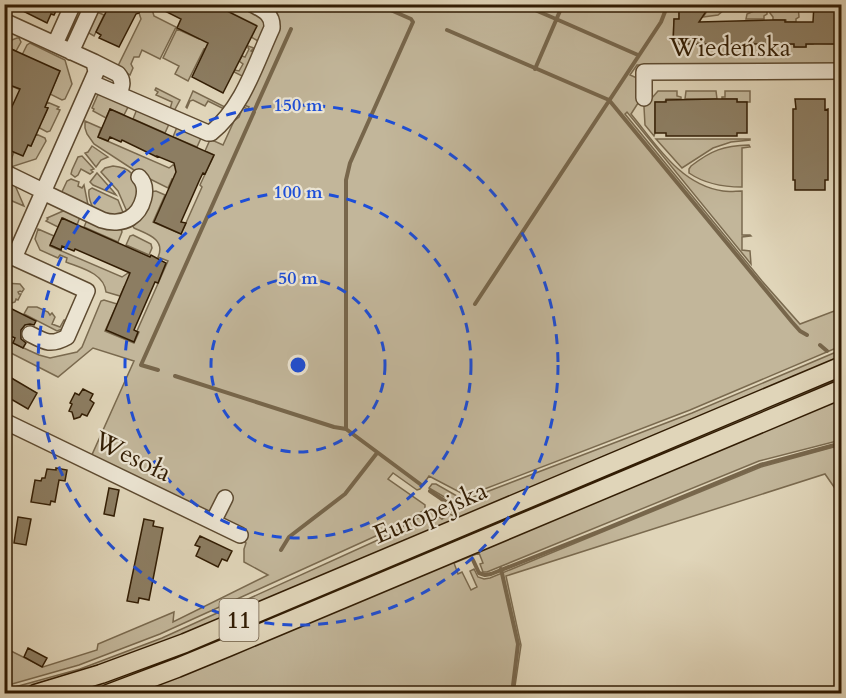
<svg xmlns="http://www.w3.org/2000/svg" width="846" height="698" font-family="Cardo,serif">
<rect width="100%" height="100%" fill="#e0d5b9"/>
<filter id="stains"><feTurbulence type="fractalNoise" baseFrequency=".00333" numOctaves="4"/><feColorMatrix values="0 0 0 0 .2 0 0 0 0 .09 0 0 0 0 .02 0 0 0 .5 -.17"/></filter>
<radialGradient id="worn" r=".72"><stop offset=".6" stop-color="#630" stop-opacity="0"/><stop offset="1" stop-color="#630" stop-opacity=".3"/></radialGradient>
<path fill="#c2b69a" stroke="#7a6a4f" stroke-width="1.5" d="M293 4 683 5 679 12V19H674L673 44 696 43V44H709V46L728 44V42L737 44H748V42C761 44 771 45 783 42L784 44H794V47H806V44H813V43L836 44V30L835 29 836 9H838V5H841V65H637L630 75 637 78 640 100 631 114C656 144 680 185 723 191 729 192 736 191 742 191V235H750L751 236 742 237V250L750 251 751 264 627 112 625 114 762 281 800 324 837 310 836 79 841 78V346L690 410 469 495H465L429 476 420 489 417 490 393 473 388 479 425 505V510L378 535 160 634 79 665 5 686V648L43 667 97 650 98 644 174 612 173 622 268 575 244 562V549L246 543 238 539 211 513 91 457 134 361 93 348 58 377 5 350 4 339 39 355 50 358 77 352 82 347 101 301 104 300 117 304 105 331 134 343 139 332 137 331 168 261 158 257C166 239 147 234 134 228L132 225 150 192 156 191 165 195 153 222 181 234 202 187 200 185 214 155 205 151 209 142 212 140 223 145 234 121 239 117 243 107 248 109 249 107 244 105 276 30 261 5H285L291 7Z
M712 4 724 5V10L718 15 703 17Z
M143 5 151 6 154 16 176 27 160 59 142 50 139 57H134L131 64 133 68 130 75 117 68 141 19 139 13Z
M215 5H236L262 17 266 25 259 40 258 41 251 37 256 25Z
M764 5 767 7V14L764 16V19H746L747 14 754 11Z
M771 5H798L799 17 796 19V22H786V20H773V17L770 13Z
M97 12 104 15 94 36 87 32Z
M177 29 199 39 209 36 211 47 204 49 188 81 175 74 179 66 163 58Z
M17 38H19L21 42 16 51 9 48 7 51 5 50 4 43Z
M30 43 65 60 72 84 65 99 62 100 50 94 60 71 21 57 27 45Z
M248 46 254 48 251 51 254 52 244 75 242 76 234 72 235 70 239 71 243 64 239 61 242 56 245 57 249 49 248 48Z
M5 83 25 92 5 124Z
M156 88 180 100 174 111 170 109 172 102 156 95 158 92 155 90Z
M193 91 227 108 226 110 208 101 205 106 193 100 190 101 187 108 186 107Z
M658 91H677V96L681 97V99H666L665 102H655V133L654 136 645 125 644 107Z
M686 91H716L717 99H685Z
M725 91H750V102H737V99H722V97H725Z
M99 92 129 105 124 115 110 109 106 118 93 111 94 109 92 108Z
M47 102 59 107 57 109 60 110 50 131 47 132 36 126 43 119 48 108 45 107Z
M137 109 169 124 165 133 133 119Z
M85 121 101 128 98 137 169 168 173 165 179 168 174 180 172 179 168 188 140 174 94 144 87 134 85 128Z
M177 127 201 138 197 147 173 137Z
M36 134 45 138 46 141 36 159 11 167 9 165 14 152 28 145 31 146Z
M656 139H750V140L731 142 713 148 682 168Z
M749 145 750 147 742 148V187C723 187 705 184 689 173V169L691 166C712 150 723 146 749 145Z
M92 146 108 157 101 160 96 167 85 153 88 152Z
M82 156 94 169 91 170 93 172 90 174 81 169 78 175 75 177 71 174 72 170 78 157Z
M113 166C135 168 135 178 140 196L128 214 118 191 101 172 105 168Z
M97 173 113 191 116 195 93 185 90 182Z
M4 178 14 183 24 206 5 198 9 189 5 187Z
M71 179 79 182 78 186 82 188 84 185 88 205 60 196 67 181Z
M92 188 118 200 124 215 118 219 93 208C90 202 88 197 89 190Z
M70 208 80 217 77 225 63 218 58 227 46 221 48 219 47 218Z
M87 220 121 228 122 232 118 242 84 227Z
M38 229 54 236 50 246 122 277 128 273 136 276 126 288 124 287 120 296 106 292C104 273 81 268 66 262L67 258 60 255 58 258 40 250 35 239Z
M133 235 151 244 152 248 149 255 126 245 130 236Z
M4 283 20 284 24 289 22 292 20 291 18 292 19 294H21L18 300 16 299 15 302 12 303 5 300Z
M28 307H37L48 312 50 315 52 313 55 317 52 324 60 327 64 320H67L65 328 57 331 24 314Z
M841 350V359L169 642 44 685 12 693H5L4 690 80 669 162 638 380 539 433 510 436 511 439 517 442 519 447 516 448 513 452 515 456 512 457 510 453 502 429 488 432 484H436L462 499H468L692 413Z
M841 373V381L221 643 116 683 85 693 58 694Z
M841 396V440L759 461 487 572H483L480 564 483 563 479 553 454 563 458 574 462 572 471 590 477 587 470 571 474 569 478 577 484 579 490 578 761 467 841 445V497L825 474 506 576 521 645 514 693 127 694Z"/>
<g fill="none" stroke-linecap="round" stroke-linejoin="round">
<path stroke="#77664b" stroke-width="4" d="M521 4 556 19 638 55
M447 30 609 100 792 322 800 331 807 335
M535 69 563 4
M255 109 291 29
M475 304 661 22 668 4
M820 345 827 351
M158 370 141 365 254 112
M175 376 334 427 346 429 420 484
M346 429V180L350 163 413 22 411 19 377 4
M430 491 449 504 454 513
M281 550 289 537 345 494 377 453
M473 560 479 573 485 575 491 574 600 531 760 465 842 443
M501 569 518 644 512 694"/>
</g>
<path fill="#8c7d62" stroke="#321d04" stroke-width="1.5" d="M9 4H56L55 6 58 7 54 15 51 14 47 23Z
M110 4H144L139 13 136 14 119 47 99 38 101 35 96 32Z
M151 4H213L257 26 223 93 192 77 208 43 177 28 181 19Z
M684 4H711L699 22 772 20H785V22H813L814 4H836V44H806V47H794V44H721V46H709V44H673L674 19H679V12Z
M9 48 60 71 45 107 48 108 31 146 28 145 23 156 4 148V124L20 89 4 83V50L7 51Z
M715 99H737V102H747V133H737V136H666V133H655V102H666V100Z
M795 99H825V110L828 109V180H825V190H795V180H793V109H796Z
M110 109 214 155 205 174 203 173 200 179 181 222 186 223 181 234 154 222 176 172 174 163 157 156V157L122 140 121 142 110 137 108 141 98 137Z
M62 218 150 257 151 255 166 263 158 283 155 282 134 330 138 332 134 342 106 330 130 273 75 249 74 251 62 246 61 250 50 245Z
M4 305 36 321 34 325 30 324 25 325 21 330V339L26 343 23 348 13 343 15 338 4 333Z
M8 376 37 393 28 409 4 395V382Z
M83 389 93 394 90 400 94 403 87 416 82 414 80 417 74 419 72 412 69 411 72 404 70 403 75 393 79 395Z
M56 468 67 470 65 481 59 480 55 502 51 501 50 505 31 502 35 480 41 481 42 478H45L47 469 56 470Z
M109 488 119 490 114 516 104 514Z
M18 517 31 519 26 545 14 543Z
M144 519 154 521 153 526 163 528 149 600 139 598 138 603 127 601Z
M200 536 232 551 227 561 222 559 218 567 196 556 200 547 195 545Z
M28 648 47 658 42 667 24 657Z"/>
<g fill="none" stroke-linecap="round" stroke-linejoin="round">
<g stroke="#5e4b31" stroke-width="18">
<path id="minor" d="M4 21 94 62 96 72 14 258
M55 44 73 4
M71 52 93 4
M94 62 118 74C124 81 122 86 119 94
M92 83 208 133H211C243 107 255 65 272 28 273 14 263 10 252 4
M644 98V72L842 71
M4 172 43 191
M43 192 102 220C111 223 122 223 130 218 143 210 150 188 139 177
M6 254 87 291 67 337C51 346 45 342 30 334
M4 421 240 535
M213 522 225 498"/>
</g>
<g stroke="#321d04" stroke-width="21">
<path id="major" d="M35 694 101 674 185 643 842 366
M108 694 177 668 228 647 842 389"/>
</g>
<use href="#minor" stroke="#ebe4d2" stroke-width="15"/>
<use href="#major" stroke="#e0d5b9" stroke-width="18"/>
</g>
<g fill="none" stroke="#1d4ed8" stroke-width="3" stroke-dasharray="10 8">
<circle cx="298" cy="365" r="87"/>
<circle cx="298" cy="365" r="173"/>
<circle cx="298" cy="365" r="260"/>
</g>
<g text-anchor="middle" stroke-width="4.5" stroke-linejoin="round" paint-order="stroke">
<rect fill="#ebe4d2" stroke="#6a5942" stroke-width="1.5" x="219.5" y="599" width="39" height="42" rx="4.5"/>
<g font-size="24" font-weight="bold" fill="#321d04">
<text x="239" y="628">11</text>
</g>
<g font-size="26" fill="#321d04" stroke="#ebe4d2">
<text x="730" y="56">Wiedeńska</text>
<text transform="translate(133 456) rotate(26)" y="9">Wesoła</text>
<text transform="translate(430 512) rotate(-23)" y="9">Europejska</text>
</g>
</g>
<circle cx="298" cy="365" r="9" fill="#1d4ed8" stroke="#ebe4d2" stroke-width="3"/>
<g font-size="18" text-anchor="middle" font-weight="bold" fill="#1d4ed8" stroke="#ebe4d2" stroke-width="4.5" stroke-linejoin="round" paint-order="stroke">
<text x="298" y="111">150 m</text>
<text x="298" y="198">100 m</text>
<text x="298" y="284">50 m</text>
</g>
<rect width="846" height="698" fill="none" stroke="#e0d5b9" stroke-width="24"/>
<rect x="6" y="6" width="834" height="686" fill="none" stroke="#321d04" stroke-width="3"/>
<rect x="12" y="12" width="822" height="674" fill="none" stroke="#321d04" stroke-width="1.5"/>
<rect width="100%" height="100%" filter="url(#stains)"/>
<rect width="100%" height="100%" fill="url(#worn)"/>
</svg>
